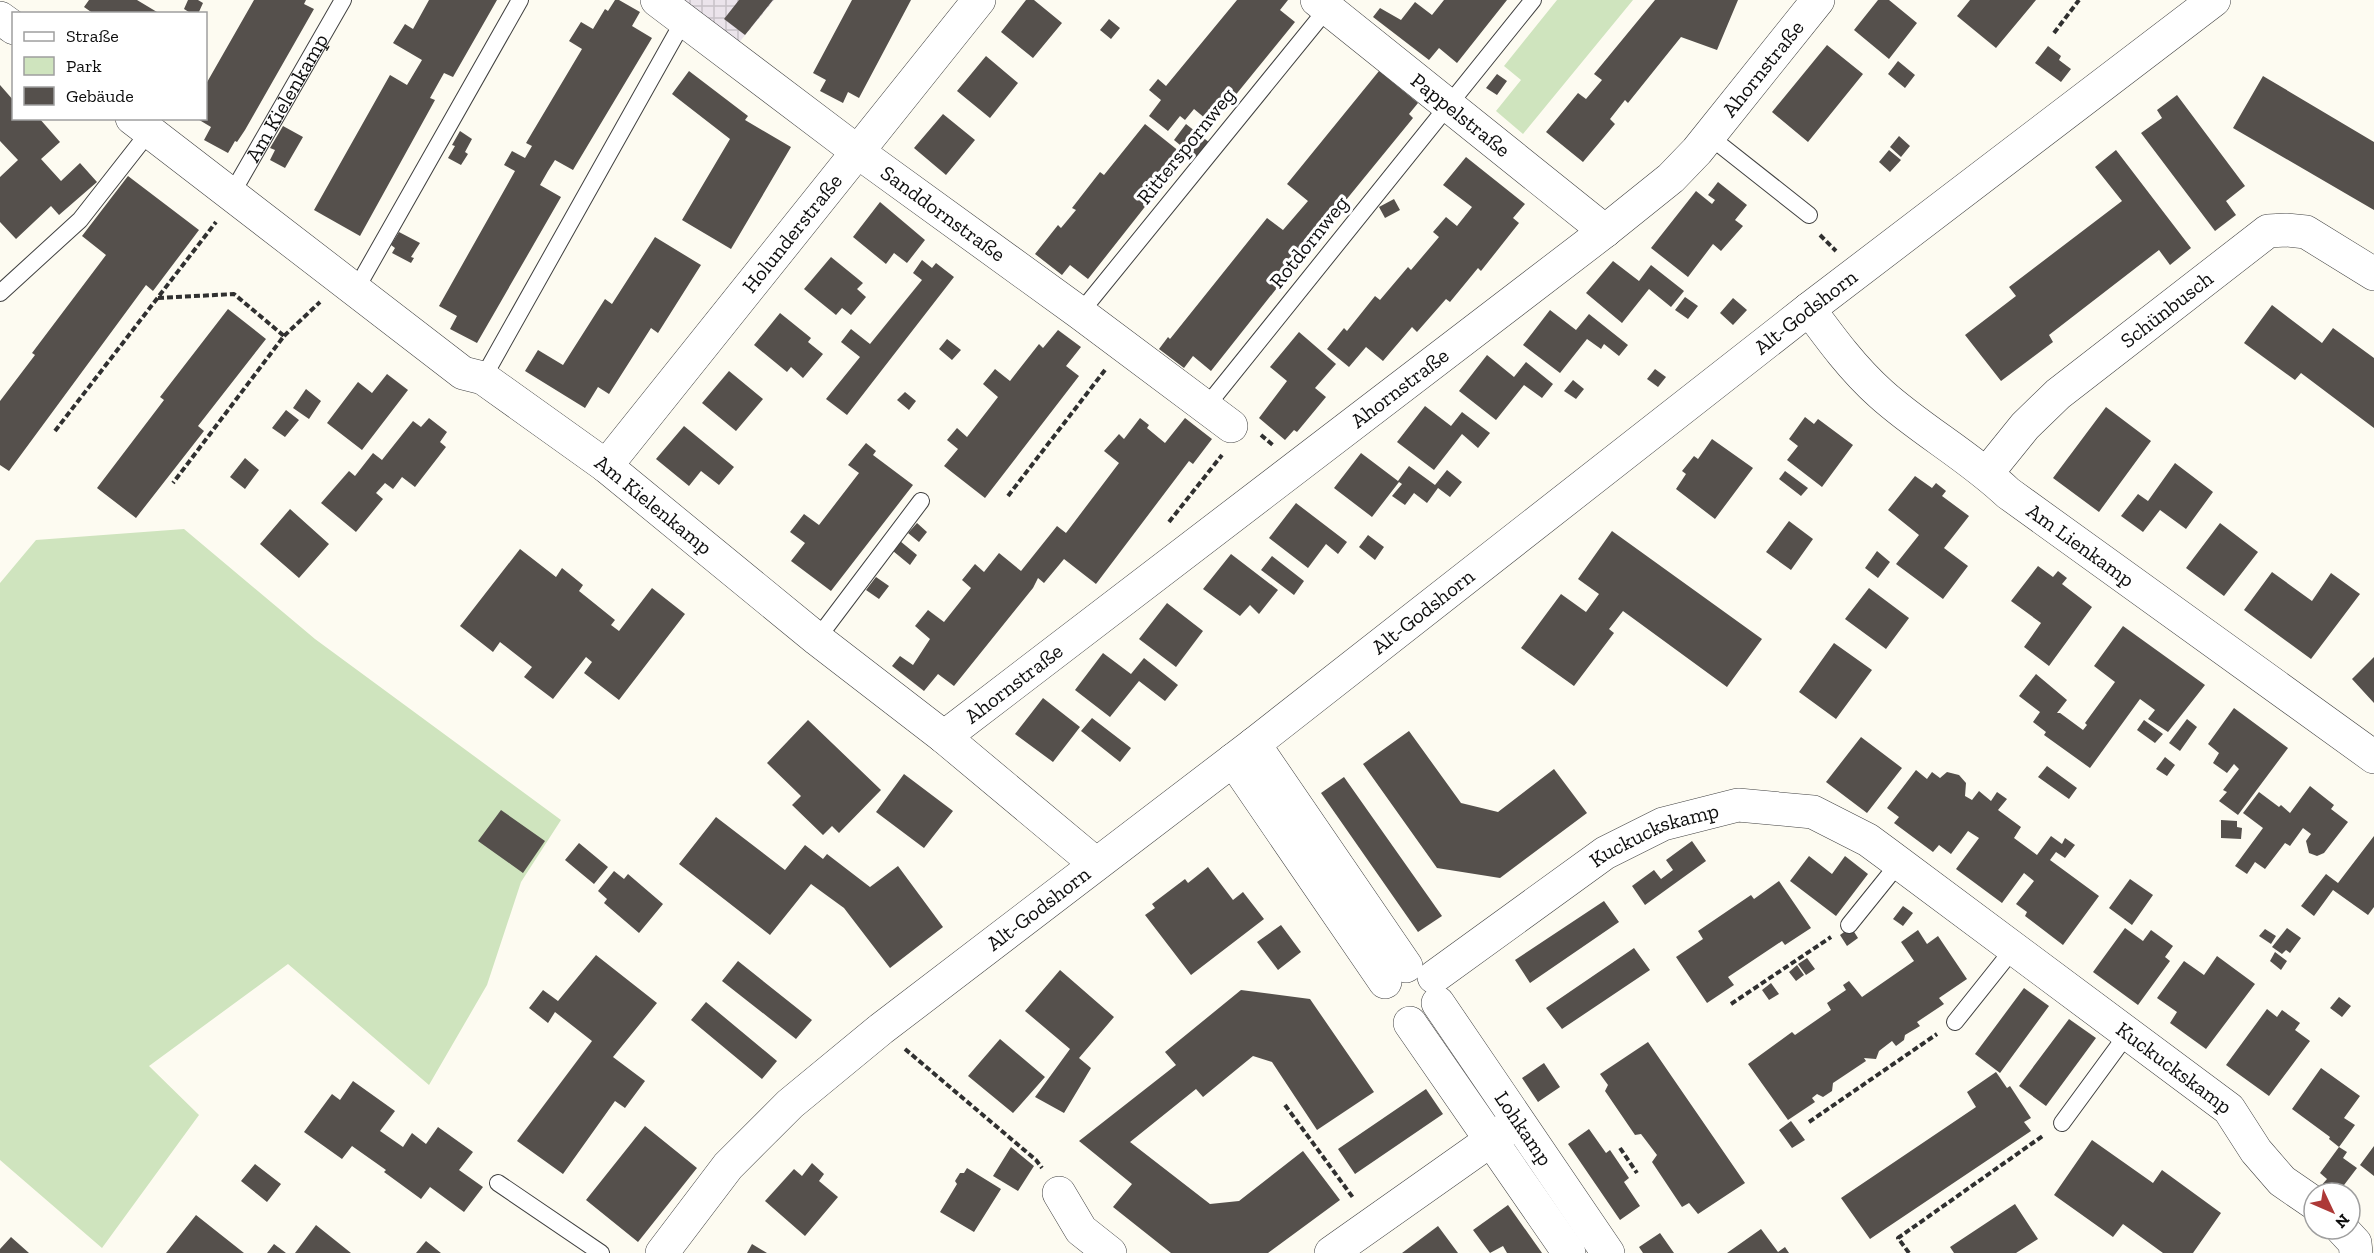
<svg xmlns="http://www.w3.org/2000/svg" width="2374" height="1253" font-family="'Zilla Slab',serif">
<defs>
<pattern id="industrial-grid" width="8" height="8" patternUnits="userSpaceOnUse" patternTransform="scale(1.5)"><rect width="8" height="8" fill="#ebe4eb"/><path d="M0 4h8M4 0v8" fill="none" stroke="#c8c2c8"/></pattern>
</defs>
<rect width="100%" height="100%" fill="#fdfbf1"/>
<path fill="url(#industrial-grid)" d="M676 0H774L737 45Z"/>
<path fill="#cfe4be" d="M1557 0H1633L1523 134 1496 111 1521 80 1504 66Z
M184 529 315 639 561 820 521 882 487 985 429 1085 288 964 149 1066 199 1115 102 1248 0 1160V583L36 540Z"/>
<path fill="#55504c" d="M89 0H137L157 12 156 14H94L84 7Z
M188 0H198L203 3 198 14H192L184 9Z
M254 0H306L304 4 314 9 245 130 237 142 235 141 228 153 204 140 211 127 196 118H206V84Z
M429 0H497L453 77 444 73 430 98 435 100 360 236 314 210 390 75 407 85 422 60 393 43 405 24 413 29Z
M615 0H619L640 12 632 26 652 38 573 170 555 160 548 171 540 185 561 197 477 343 450 329 457 316 439 306 515 171 504 165 512 151 525 158 532 146 526 143 582 49 569 41 581 22 593 29 605 9 608 11Z
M739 0H773L745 35 724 19Z
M852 0H911L859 98 848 92 843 103 820 91 826 80 813 73Z
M1026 0H1034L1062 23 1033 58 1001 32Z
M1237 0H1288L1280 10 1295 22 1212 124 1194 109 1185 120 1180 116 1168 131 1149 116 1161 100 1149 90 1158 79 1166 86Z
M1444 0H1507L1457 63 1439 48 1429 60 1373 17 1380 8 1401 20 1415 2 1432 15Z
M1655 0H1738L1717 50 1681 37 1628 103 1625 100 1610 119 1615 124 1583 162 1546 132 1578 93 1586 99 1602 80 1594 74Z
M1878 0H1889L1917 23 1889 59 1854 30Z
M1970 0H2036L1996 48 1957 16Z
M1109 19 1120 28 1111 39 1100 30Z
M1827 45 1863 74 1808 142 1772 112Z
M2048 46 2061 56 2059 60 2071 69 2061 82 2035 63Z
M986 56 1018 83 990 118 957 91Z
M1898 61 1915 75 1905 88 1888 74Z
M689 71 748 116 745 120 791 147 731 249 682 220 730 139 672 94Z
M1379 71 1418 103 1409 114 1413 118 1306 249 1307 250 1211 371 1193 356 1184 368 1159 349 1168 337 1170 339 1267 218 1283 230 1308 201 1287 184Z
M1497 74 1507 81 1497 95 1486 88Z
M2263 76 2374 142V210L2233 128Z
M0 85 14 101V118H39L60 142 41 159 61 181 80 163 97 182 59 215 51 206 16 239 0 222V177L18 160 0 141Z
M2177 95 2245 186 2226 201 2236 215 2215 231 2141 133 2162 118 2157 110Z
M943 114 975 140 946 175 914 148Z
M1145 124 1185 156 1088 279 1070 265 1062 275 1035 254 1058 225 1061 228 1076 210 1072 208 1100 172 1104 175Z
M1186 124 1210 143 1197 159 1174 140Z
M283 126 303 137 285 168 270 160 275 150 270 148Z
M460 131 472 139 465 152 468 154 461 165 448 158 455 146 452 145Z
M1899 136 1910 146 1901 157 1890 147Z
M1889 150 1901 160 1890 172 1879 162Z
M2116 150 2191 248 2170 265 2159 250 2049 335 2053 342 2001 381 1965 335 2016 296 2009 287 2122 201 2095 167Z
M1466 157 1525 204 1513 218 1519 223 1481 271 1478 268 1450 302 1446 299 1417 332 1412 327 1383 361 1366 347 1349 367 1327 349 1344 328 1347 331 1375 296 1380 300 1408 267 1411 270 1439 237 1433 232 1446 217 1457 226 1472 207 1443 185Z
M128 176 199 230 153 291 146 285 9 471 0 465V401L35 355 32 353 106 255 82 236Z
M1718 182 1747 205 1735 220 1743 226 1721 251 1713 244 1688 277 1651 248 1696 191 1712 204 1715 200 1708 195Z
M1394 199 1400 210 1385 218 1379 207Z
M880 202 925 240 907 263 894 253 886 264 853 237Z
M399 232 420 243 411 257 414 258 411 263 392 253 395 248 391 245Z
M655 237 701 265 658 333 651 328 609 394 598 387 585 408 525 371 538 350 563 365 605 299 612 304Z
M831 257 863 283 857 289 866 297 851 315 842 308 836 315 804 289Z
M922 260 932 268 936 263 954 277 847 415 826 399 860 357 841 342 851 329 870 344 922 280 913 273Z
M1613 261 1639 281 1651 265 1684 291 1671 307 1649 289 1622 323 1586 293Z
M1685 297 1698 306 1688 319 1675 310Z
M1733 298 1747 310 1733 325 1720 313Z
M2272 305 2322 343 2333 328 2374 358V428L2301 373 2295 380 2244 343Z
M228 309 266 339 198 426 204 431 136 518 97 488 164 400 160 397Z
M1550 310 1576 330 1589 314 1628 345 1619 356 1604 344 1601 349 1587 339 1560 373 1523 345Z
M780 313 811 338 808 342 823 354 803 378 791 367 787 372 754 345Z
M1058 330 1081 347 1066 366 1079 376 985 498 944 466 958 449 947 440 957 428 967 437 998 397 983 384 995 369 1010 381 1039 344 1043 348Z
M1299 332 1336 364 1315 388 1326 397 1297 432 1294 430 1285 440 1259 418 1287 381 1270 367Z
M947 339 961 350 952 360 939 349Z
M1487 355 1514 377 1526 362 1553 384 1542 398 1524 385 1496 420 1459 391Z
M1655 369 1666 377 1658 387 1647 379Z
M729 371 763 399 736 431 702 403Z
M387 374 408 390 362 450 327 423 358 382 372 393Z
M1573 380 1584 389 1576 399 1564 391Z
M306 389 321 401 309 419 293 408Z
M905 392 916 401 909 410 897 400Z
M1425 406 1451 426 1462 412 1490 433 1478 448 1462 434 1434 470 1397 442Z
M2106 407 2151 441 2099 512 2053 478Z
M286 410 299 420 285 437 272 428Z
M1805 417 1814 424 1818 419 1853 445 1822 487 1787 460 1798 446 1789 439Z
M429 418 447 432 440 442 446 447 415 487 402 477 393 489 385 483 376 493 383 499 356 532 321 503 349 471 355 476 373 453 382 460 413 421 421 427Z
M1140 418 1149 425 1147 428 1165 443 1185 418 1212 439 1193 464 1189 461 1096 584 1064 559 1044 583 1038 578 1033 588 954 686 938 674 924 691 892 666 900 656 913 665 930 639 915 626 928 610 944 622 971 588 962 580 975 564 984 572 999 553 1021 571 1057 526 1066 533 1119 463 1104 451 1119 434 1124 439Z
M684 426 734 467 719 485 701 471 689 486 656 459Z
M1712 439 1753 468 1715 519 1676 489 1686 474 1682 471 1694 456 1698 459Z
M866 443 876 451 873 455 913 485 831 591 791 561 805 543 790 532 804 514 819 525 859 473 848 465Z
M1361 453 1398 481 1409 466 1435 485 1447 470 1462 482 1450 497 1438 488 1427 503 1414 493 1405 505 1392 496 1402 484 1399 482 1372 517 1334 488Z
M245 458 259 470 245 489 230 477Z
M2175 463 2213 492 2186 529 2160 510 2143 532 2121 516 2138 494 2148 501Z
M1785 471 1808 488 1801 496 1779 479Z
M1915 476 1932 488 1936 483 1946 491 1942 496 1969 516 1944 548 1968 566 1943 599 1896 564 1919 535 1888 510Z
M1296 503 1347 542 1338 554 1326 544 1308 568 1269 538Z
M290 509 329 544 299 578 260 544Z
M1789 521 1813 539 1791 570 1766 552Z
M917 523 927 532 919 542 908 533Z
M2220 523 2258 552 2224 596 2186 568Z
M1612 531 1762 639 1727 687 1623 611 1609 629 1614 633 1574 686 1521 648 1561 594 1586 612 1599 594 1578 579Z
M1368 535 1384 547 1375 560 1359 547Z
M900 541 917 555 910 565 893 551Z
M520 549 556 577 562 568 583 585 579 591 615 620 611 625 619 631 652 588 685 614 619 700 584 673 592 662 586 657 553 699 524 677 532 667 500 642 493 652 460 626Z
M1877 551 1890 562 1878 578 1865 568Z
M1231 554 1278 590 1259 614 1250 605 1240 616 1203 589Z
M1272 556 1304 581 1294 595 1261 570Z
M2038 566 2053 577 2058 571 2067 578 2062 584 2092 607 2049 666 2024 647 2041 623 2011 601Z
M2272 572 2312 601 2331 573 2360 594 2311 659 2244 610Z
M876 577 889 586 879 599 866 590Z
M1869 588 1909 618 1886 649 1845 619Z
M1167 603 1203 631 1176 667 1139 639Z
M2123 626 2205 685 2168 732 2148 719 2155 710 2140 699 2090 768 2044 735 2046 732 2033 722 2040 712 2019 696 2036 674 2067 700 2057 713H2060L2083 730 2087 725 2085 723 2115 682 2094 666Z
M1834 643 1872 670 1836 719 1799 692Z
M1103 653 1131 674 1144 658 1178 685 1165 701 1139 681 1110 717 1075 690Z
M2374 657V703L2352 679Z
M1043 698 1080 727 1053 762 1015 734Z
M2234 708 2288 748 2238 815 2219 801 2227 792 2223 790 2239 769 2234 764 2227 773 2213 763 2219 753 2208 744Z
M1092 718 1131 748 1120 762 1081 731Z
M2187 719 2197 727 2180 751 2169 743Z
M808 720 881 790 839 833 832 826 823 835 792 805 801 796 767 763Z
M2144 720 2163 734 2155 743 2137 730Z
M1409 731 1461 803 1498 812 1554 769 1587 813 1500 878 1437 868 1363 764Z
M1861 737 1902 768 1867 813 1826 782Z
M2165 757 2175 765 2167 776 2156 769Z
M2047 766 2077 788 2069 799 2038 777Z
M1916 770 1927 779 1932 772 1940 778 1947 772 1959 775 1966 783 1965 796 1972 800 1979 791 1991 801 1997 792 2007 799 1998 810 2021 827 2014 838 2037 855 2051 836 2062 844 2065 838 2075 845 2065 858 2056 852 2050 860 2099 896 2063 945 2025 916 2027 912 2016 904 2034 881 2024 873 2002 903 1956 869 1979 838 1968 831 1951 854 1939 845 1933 852 1894 823 1899 817 1887 808Z
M904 774 953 811 924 848 876 812Z
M1344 777 1442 916 1418 932 1321 793Z
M2310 786 2334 805 2331 809 2348 822 2324 853 2317 856 2309 853 2306 841 2311 834 2303 828 2290 846 2285 843 2265 869 2255 862 2247 874 2235 866 2263 828 2243 813 2259 792 2279 807 2281 805 2290 813Z
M501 810 545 841 523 873 478 841Z
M716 817 785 870 805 845 823 859 827 854 870 887 898 866 943 927 890 968 844 908 811 884 770 935 679 864Z
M2221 820 2237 821V827L2242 828 2241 839 2221 838Z
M2374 836V907L2368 915 2333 890 2314 916 2301 906 2326 874 2338 883Z
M1692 841 1706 861 1645 905 1632 886 1654 870 1661 879 1673 870 1666 860Z
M579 843 608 867 594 884 565 860Z
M1809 856 1832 874 1845 856 1868 874 1836 916 1790 881Z
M1208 867 1233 900 1243 892 1264 919 1191 975 1145 915 1155 908 1152 904 1185 879 1188 883Z
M614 871 624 879 628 874 663 904 639 933 604 903 607 899 598 891Z
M2130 879 2153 895 2132 925 2109 908Z
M1779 881 1811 928 1785 945 1782 941 1728 977 1734 985 1707 1003 1676 957 1703 939 1698 931 1751 895 1754 899Z
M1604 901 1619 922 1530 983 1515 960Z
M1903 906 1913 913 1903 926 1893 919Z
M1281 925 1301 952 1278 970 1257 942Z
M1851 927 1858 938 1847 946 1840 935Z
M2125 928 2143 941 2151 930 2173 946 2165 957 2170 961 2138 1005 2093 972Z
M2287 928 2301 938 2290 953 2286 950 2282 954 2272 947Z
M2265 929 2276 936 2271 944 2259 936Z
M1918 930 1927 944 1938 936 1967 979 1939 998 1944 1004 1917 1022 1920 1026 1905 1035 1904 1040 1896 1046 1892 1041 1879 1051 1876 1059 1864 1058 1866 1061 1833 1083 1832 1091 1823 1097 1817 1094 1812 1098 1815 1102 1788 1120 1748 1064 1792 1032 1795 1035 1831 1010 1827 1003 1846 990 1843 985 1849 981 1862 997 1914 961 1901 942Z
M1634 948 1650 970 1562 1029 1546 1008Z
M2275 952 2287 961 2281 970 2270 961Z
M596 955 657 1003 613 1057 645 1081 625 1108 615 1101 563 1174 517 1141 592 1041 555 1012 548 1023 529 1008 543 990 558 1001Z
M2217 956 2255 984 2206 1049 2170 1023 2177 1012 2157 998 2184 961 2204 975Z
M1807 958 1815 969 1806 975 1798 964Z
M738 961 812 1020 796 1039 722 981Z
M1797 965 1804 975 1796 981 1789 972Z
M1060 970 1114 1017 1079 1058 1091 1068 1064 1113 1035 1097 1070 1049 1025 1011Z
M1771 983 1779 994 1769 1000 1762 990Z
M2024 988 2049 1006 2000 1073 1975 1054Z
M1241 990 1310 999 1374 1092 1317 1130 1272 1062 1253 1056 1203 1097 1196 1089 1130 1142 1210 1204 1239 1201 1303 1151 1340 1200 1268 1253H1171L1113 1207 1132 1184 1079 1141 1176 1065 1165 1052Z
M2339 997 2351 1006 2342 1017 2330 1008Z
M706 1002 777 1061 762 1079 691 1020Z
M2267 1009 2277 1017 2282 1010 2300 1023 2295 1030 2310 1041 2269 1096 2226 1065Z
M2069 1019 2096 1038 2046 1106 2019 1086Z
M1000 1039 1045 1077 1013 1113 968 1076Z
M1648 1042 1745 1183 1698 1214 1689 1203 1682 1207 1652 1162 1657 1155 1641 1134 1635 1135 1605 1091 1608 1085 1600 1074Z
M1544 1063 1560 1087 1538 1102 1522 1078Z
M2321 1068 2360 1096 2344 1118 2355 1125 2339 1147 2347 1152 2343 1158 2357 1168 2341 1189 2339 1187 2335 1193H2329L2320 1187 2327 1179 2320 1173 2339 1147 2329 1139 2330 1137 2292 1109Z
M1996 1072 2007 1088 2010 1086 2031 1118 2024 1122 2031 1131 1870 1239 1841 1198 1976 1107 1967 1092Z
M353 1081 395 1111 380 1131 403 1147 412 1133 426 1144 438 1127 473 1152 459 1170 483 1187 464 1212 430 1187 421 1199 384 1172 386 1170 352 1146 342 1159 304 1132 332 1094 340 1100Z
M1426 1089 1443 1114 1355 1174 1338 1149Z
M1791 1121 1805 1140 1792 1148 1779 1130Z
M645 1126 697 1168 638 1242 586 1200Z
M1589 1129 1606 1153 1610 1150 1629 1178 1624 1182 1640 1206 1620 1220 1568 1144Z
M2092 1140 2153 1183 2162 1170 2221 1213 2193 1253H2163L2123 1224 2113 1237 2054 1195Z
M2374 1146V1176L2360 1165Z
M1011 1147 1034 1166 1018 1191 993 1176Z
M812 1163 824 1174 819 1181 838 1197 805 1236 765 1201 794 1169 802 1176Z
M255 1164 281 1184 267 1202 241 1181Z
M967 1168 1001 1189 974 1232 940 1212 957 1184 955 1181 960 1173H964Z
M2015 1204 2038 1239 2016 1253H1954L1950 1247Z
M1508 1205 1542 1253H1507L1503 1246 1490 1253 1473 1230Z
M196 1215 244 1253H166Z
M316 1225 351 1253H295Z
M1438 1226 1458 1253H1402Z
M1761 1229 1778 1252 1785 1247 1789 1253H1727Z
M1660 1233 1674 1253H1643L1639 1247Z
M11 1237 29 1253H0V1249Z
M426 1241 441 1253H416Z
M274 1244 286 1253H267Z
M752 1244 767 1253H747Z"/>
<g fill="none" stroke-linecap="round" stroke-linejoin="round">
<g stroke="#414141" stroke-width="18">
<g id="service">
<path d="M1709 136 1809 215"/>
<path id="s1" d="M231 195 343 0"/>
<path d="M355 291 520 0"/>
<path d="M0 293 80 220 149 132"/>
<path d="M1080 313 1331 4"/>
<path d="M483 378 684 20"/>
<path d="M1205 408 1533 0"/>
<path d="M817 639 921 501"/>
<path d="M1849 925 1899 863"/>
<path d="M1955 1022 2014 948"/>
<path d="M2062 1123 2128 1033"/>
<path d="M498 1183 601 1253"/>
</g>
</g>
<g stroke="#414141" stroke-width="34">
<g id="minor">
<path id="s2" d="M657 0 858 152 1080 313 1231 426"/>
<path id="s3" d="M1317 0 1605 231"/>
<path d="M0 18 14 28"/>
<path id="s4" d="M132 118 463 373 483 378 606 466 817 639 944 737 1096 864"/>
<path id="s5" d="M1809 309C1831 339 1853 369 1881 394 1921 430 1969 456 2008 493L2374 757"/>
<path id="s6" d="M606 466 979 0"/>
<path id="s7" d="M1987 473 2025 426 2058 394 2268 231 2286 230 2306 232 2374 274"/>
<path id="s8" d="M944 737 1605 231 1671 178 1697 151 1818 0"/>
<path d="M1254 744 1406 966"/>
<path d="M1233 760 1385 982"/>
<path id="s9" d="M1434 977 1605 853 1663 824 1738 805 1813 812 1868 840 1887 854 2229 1109 2256 1151 2282 1181 2314 1203"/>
<path id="s10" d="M1438 1003 1608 1253"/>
<path d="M1410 1023 1569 1253"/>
<path d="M1059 1193 1081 1230 1110 1253"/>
<path d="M2342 1229 2355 1243 2356 1253"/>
<path id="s11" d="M662 1253 728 1166 790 1104 881 1029 1254 744 1809 309 2214 0"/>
<path d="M1331 1253 1508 1128"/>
</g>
</g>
<path stroke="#303030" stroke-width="4" stroke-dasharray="6 3" stroke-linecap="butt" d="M2054 33 2079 0
M1820 235 1836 251
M158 298 234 294 284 336 173 483
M284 336 320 302
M55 431 216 222
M1261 435 1274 446
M1008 496 1105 370
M1169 522 1222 455
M1731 1004 1831 937
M905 1049 1036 1160 1042 1168
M1285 1105 1354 1199
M1809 1122 1937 1034
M1620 1148 1637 1173
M1909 1253 1898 1238 2044 1135"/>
<use href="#service" stroke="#fff" stroke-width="16"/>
<use href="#minor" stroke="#fff" stroke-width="33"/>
</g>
<g text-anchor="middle" stroke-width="6" stroke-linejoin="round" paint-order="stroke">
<g font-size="21" fill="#0e0e0e" stroke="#fff">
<text dy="7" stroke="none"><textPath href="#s8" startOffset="1060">Ahornstraße</textPath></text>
<text dy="7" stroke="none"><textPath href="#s1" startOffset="112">Am Kielenkamp</textPath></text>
<text dy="7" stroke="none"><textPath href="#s3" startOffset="184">Pappelstraße</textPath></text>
<text transform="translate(1186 146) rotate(-51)" y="7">Ritterspornweg</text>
<text dy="7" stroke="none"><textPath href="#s2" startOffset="357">Sanddornstraße</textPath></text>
<text dy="7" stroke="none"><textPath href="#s6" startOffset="298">Holunderstraße</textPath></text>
<text transform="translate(1309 242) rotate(-51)" y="7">Rotdornweg</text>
<text dy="7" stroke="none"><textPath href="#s7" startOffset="244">Schünbusch</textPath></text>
<text dy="7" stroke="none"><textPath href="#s11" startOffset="1485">Alt-Godshorn</textPath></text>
<text dy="7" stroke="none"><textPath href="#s8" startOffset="574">Ahornstraße</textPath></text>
<text dy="7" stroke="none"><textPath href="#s4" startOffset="651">Am Kielenkamp</textPath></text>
<text dy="7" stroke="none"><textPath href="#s5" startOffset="362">Am Lienkamp</textPath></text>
<text dy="7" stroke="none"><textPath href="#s11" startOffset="999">Alt-Godshorn</textPath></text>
<text dy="7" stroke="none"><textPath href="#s8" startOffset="88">Ahornstraße</textPath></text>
<text dy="7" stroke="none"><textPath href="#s9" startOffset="264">Kuckuckskamp</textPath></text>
<text dy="7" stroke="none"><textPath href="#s11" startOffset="513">Alt-Godshorn</textPath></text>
<text dy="7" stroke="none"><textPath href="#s9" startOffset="872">Kuckuckskamp</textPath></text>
<text dy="7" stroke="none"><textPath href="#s10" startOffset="152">Lohkamp</textPath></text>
</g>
</g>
<rect x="12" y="12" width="195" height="108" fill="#ffffff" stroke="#9f9f9f" stroke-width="1.5"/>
<rect x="24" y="32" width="30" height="9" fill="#ffffff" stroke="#9f9f9f" stroke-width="1.5"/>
<text x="66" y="42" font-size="18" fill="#0e0e0e">Straße</text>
<rect x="24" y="57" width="30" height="18" fill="#cfe4be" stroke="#9f9f9f" stroke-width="1.5"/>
<text x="66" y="72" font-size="18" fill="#0e0e0e">Park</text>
<rect x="24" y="87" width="30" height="18" fill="#55504c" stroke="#9f9f9f" stroke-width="1.5"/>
<text x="66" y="102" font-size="18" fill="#0e0e0e">Gebäude</text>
<g transform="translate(2332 1211) rotate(134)"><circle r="28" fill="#ffffff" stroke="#9f9f9f" stroke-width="1.5"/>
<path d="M0-4.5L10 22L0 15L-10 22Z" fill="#ad3937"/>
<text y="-9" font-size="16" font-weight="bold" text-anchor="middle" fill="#0e0e0e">N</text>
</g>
</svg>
